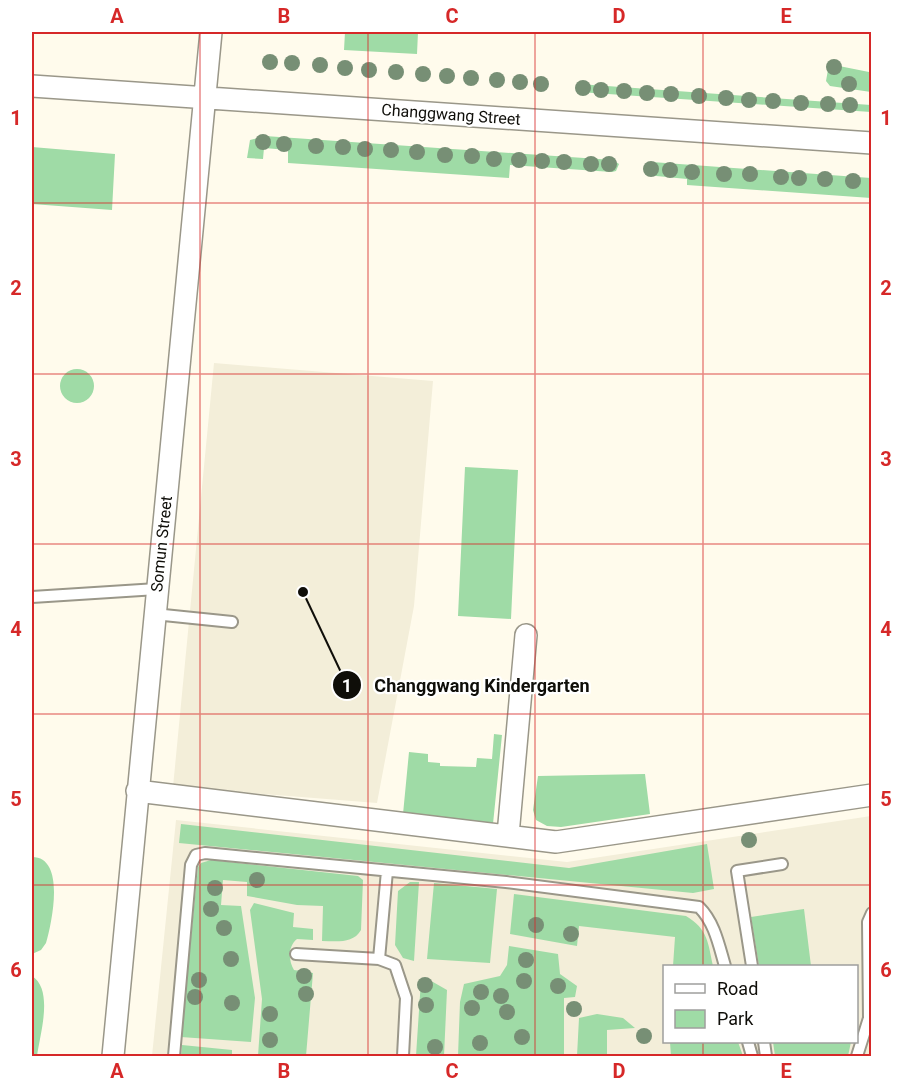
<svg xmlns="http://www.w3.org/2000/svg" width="903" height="1088" font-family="Roboto,sans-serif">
<rect width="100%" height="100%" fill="#fffbec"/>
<path fill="#f3eed9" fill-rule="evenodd" d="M214 363 433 381 414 606 377 803 173 787Z
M871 816V1056H152L176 820 567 862ZM664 966H856V1042H664Z"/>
<path fill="#9fdba6" d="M345 32H418L417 54 344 50Z
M829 64 869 72 871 69V92L830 86 826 81Z
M579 84 871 105V112L579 92Z
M265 136 613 160 619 164 616 171 612 172 510 165 509 178 288 163V150L264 148 263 159 247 158 250 140Z
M32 147 115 154 112 210 32 204Z
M652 162 871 178V198L687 185V179L646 175 645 167Z
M60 386a17 17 0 1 1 34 0a17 17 0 1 1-34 0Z
M465 467 518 470 511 619 458 616Z
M494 734 502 735 493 824 403 814 409 752 428 754V762L440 763V766L476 767 477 758 492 759Z
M645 774 650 814 561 827 547 826 536 820 533 810 538 776Z
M181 824 569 868 707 844 714 889 693 893 179 843Z
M32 857C66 857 52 922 46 943L41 950 32 954Z
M211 860 358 876 363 880 361 930C353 944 337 941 322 941L323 906 297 905 247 896V882L223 880 221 905 241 906 255 998 251 1042 181 1037 198 867 201 863Z
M410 882H419L414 961 403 958 395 945 398 891Z
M434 883 497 889 490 963 427 959Z
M514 894 686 916C708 929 708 943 713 966H673L675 937 579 926 577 946 510 934Z
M254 903 294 913 293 927 313 929V940L297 939C288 946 288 960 294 970L313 973 306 1056H258L262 999 250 910Z
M804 909 811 966H759L751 917Z
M509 946 558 954 560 974 577 986 575 997 564 998V1056H458L460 1002 464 984 500 976 507 965Z
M32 976C54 990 40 1034 37 1056H32Z
M421 980 433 982 447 990 444 1056H416Z
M597 1014 623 1018 635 1028 607 1030V1056H577L579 1018Z
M670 1042H738L743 1056H671Z
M773 1042H851L848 1056H775Z
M182 1045 232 1050V1056H181Z"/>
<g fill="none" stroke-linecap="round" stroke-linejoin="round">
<g stroke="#9a9789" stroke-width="14">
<path id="lane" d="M32 597 157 589
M154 614 232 622
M296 954 379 959 395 965 406 998 403 1056
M379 959 387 871
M752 966 737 871 782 864
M748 1042 752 1056
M764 1042 766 1056
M174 1056 191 865 196 855 205 853 506 882 699 907C715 923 719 946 725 966
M857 1056 869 1018 868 922 872 913"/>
</g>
<g stroke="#9a9789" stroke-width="24">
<path id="street" d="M32 86 872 143
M137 791 556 842 872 795
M508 835 526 635
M113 1056 211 32"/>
</g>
<use href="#lane" stroke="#fff" stroke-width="10"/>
<use href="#street" stroke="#fff" stroke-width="21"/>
</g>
<g fill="#778f75">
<circle cx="270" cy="62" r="8"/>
<circle cx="292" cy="63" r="8"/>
<circle cx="320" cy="65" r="8"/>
<circle cx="834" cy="67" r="8"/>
<circle cx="345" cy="68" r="8"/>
<circle cx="369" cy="70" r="8"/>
<circle cx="396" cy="72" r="8"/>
<circle cx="423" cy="74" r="8"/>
<circle cx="447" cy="76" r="8"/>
<circle cx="471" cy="78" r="8"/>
<circle cx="497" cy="80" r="8"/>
<circle cx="520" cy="82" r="8"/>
<circle cx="541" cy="84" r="8"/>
<circle cx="849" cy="84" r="8"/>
<circle cx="583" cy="88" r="8"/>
<circle cx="601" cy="90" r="8"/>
<circle cx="624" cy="91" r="8"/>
<circle cx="647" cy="93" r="8"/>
<circle cx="671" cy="94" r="8"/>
<circle cx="699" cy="96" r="8"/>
<circle cx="726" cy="98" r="8"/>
<circle cx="749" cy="100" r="8"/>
<circle cx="773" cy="101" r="8"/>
<circle cx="801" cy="103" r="8"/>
<circle cx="828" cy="104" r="8"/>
<circle cx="850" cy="105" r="8"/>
<circle cx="263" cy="142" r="8"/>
<circle cx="284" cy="144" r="8"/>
<circle cx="316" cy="146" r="8"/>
<circle cx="343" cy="147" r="8"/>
<circle cx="365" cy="149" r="8"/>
<circle cx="391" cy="150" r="8"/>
<circle cx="417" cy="152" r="8"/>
<circle cx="445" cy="155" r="8"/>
<circle cx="472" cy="156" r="8"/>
<circle cx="494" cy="159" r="8"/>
<circle cx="519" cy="160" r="8"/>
<circle cx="542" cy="161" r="8"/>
<circle cx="564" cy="162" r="8"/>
<circle cx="591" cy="164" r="8"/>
<circle cx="609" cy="164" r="8"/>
<circle cx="651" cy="169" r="8"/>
<circle cx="670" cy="170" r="8"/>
<circle cx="692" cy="172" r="8"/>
<circle cx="724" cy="174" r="8"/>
<circle cx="750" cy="174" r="8"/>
<circle cx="781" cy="177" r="8"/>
<circle cx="799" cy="178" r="8"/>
<circle cx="825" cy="179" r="8"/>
<circle cx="853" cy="181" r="8"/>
<circle cx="749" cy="840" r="8"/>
<circle cx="257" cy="880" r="8"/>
<circle cx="215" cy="888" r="8"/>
<circle cx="211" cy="909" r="8"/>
<circle cx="536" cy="925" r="8"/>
<circle cx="224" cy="928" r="8"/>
<circle cx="571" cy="934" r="8"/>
<circle cx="231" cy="959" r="8"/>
<circle cx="526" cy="960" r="8"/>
<circle cx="304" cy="976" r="8"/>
<circle cx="199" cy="980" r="8"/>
<circle cx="524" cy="981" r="8"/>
<circle cx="425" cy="985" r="8"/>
<circle cx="558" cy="986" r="8"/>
<circle cx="481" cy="992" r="8"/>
<circle cx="306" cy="994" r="8"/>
<circle cx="501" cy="996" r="8"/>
<circle cx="195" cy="997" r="8"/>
<circle cx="232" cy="1003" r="8"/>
<circle cx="426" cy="1005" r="8"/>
<circle cx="472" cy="1008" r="8"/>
<circle cx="574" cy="1009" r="8"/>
<circle cx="507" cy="1012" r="8"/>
<circle cx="270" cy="1014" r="8"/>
<circle cx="644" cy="1036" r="8"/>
<circle cx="522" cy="1037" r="8"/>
<circle cx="270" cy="1040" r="8"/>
<circle cx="480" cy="1043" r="8"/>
<circle cx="435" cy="1047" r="8"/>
</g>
<path fill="none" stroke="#d62828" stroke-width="1.5" stroke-opacity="0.55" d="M200 32V1056M368 32V1056M535 32V1056M703 32V966M32 203H872M32 374H872M32 544H872M32 714H872M32 885H872M703 1042V1056"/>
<g text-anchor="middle" stroke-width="4.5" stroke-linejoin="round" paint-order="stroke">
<g font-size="16" fill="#0f0e09" stroke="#fff">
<text transform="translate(451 114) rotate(4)" y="6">Changgwang Street</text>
<text transform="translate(161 544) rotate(-84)" y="6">Somun Street</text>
</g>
</g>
<path fill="none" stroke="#0f0e09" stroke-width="2" d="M303 592L347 685"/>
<g fill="#0f0e09" stroke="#fff" stroke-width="2">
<circle cx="303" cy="592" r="6"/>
<circle cx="347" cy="685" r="15"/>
</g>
<g font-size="18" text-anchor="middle" font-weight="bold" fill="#fff">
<text x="347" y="692">1</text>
</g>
<g font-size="18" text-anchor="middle" font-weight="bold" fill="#0f0e09" stroke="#fff" stroke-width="4.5" stroke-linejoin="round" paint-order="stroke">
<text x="482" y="692">Changgwang Kindergarten</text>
</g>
<rect width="903" height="1088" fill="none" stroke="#ffffff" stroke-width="66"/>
<rect x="663" y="965" width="195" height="78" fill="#ffffff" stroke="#9f9f9d" stroke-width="1.5"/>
<rect x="675" y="984" width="30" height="9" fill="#ffffff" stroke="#9f9f9d" stroke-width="1.5"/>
<text x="717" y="995" font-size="18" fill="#0f0e09">Road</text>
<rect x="675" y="1010" width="30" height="18" fill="#9fdba6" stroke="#9f9f9d" stroke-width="1.5"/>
<text x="717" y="1025" font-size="18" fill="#0f0e09">Park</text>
<rect x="33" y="33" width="837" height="1022" fill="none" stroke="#d62828" stroke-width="2"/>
<g font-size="20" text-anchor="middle" font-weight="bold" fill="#d62828">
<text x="117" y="23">A</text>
<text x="284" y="23">B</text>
<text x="452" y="23">C</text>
<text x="619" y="23">D</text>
<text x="786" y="23">E</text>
<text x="16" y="125">1</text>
<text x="886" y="125">1</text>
<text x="16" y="295">2</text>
<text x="886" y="295">2</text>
<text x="16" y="466">3</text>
<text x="886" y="466">3</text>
<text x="16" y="636">4</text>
<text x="886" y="636">4</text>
<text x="16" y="806">5</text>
<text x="886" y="806">5</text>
<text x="16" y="977">6</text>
<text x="886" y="977">6</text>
<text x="117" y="1078">A</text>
<text x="284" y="1078">B</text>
<text x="452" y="1078">C</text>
<text x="619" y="1078">D</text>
<text x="786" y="1078">E</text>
</g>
</svg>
